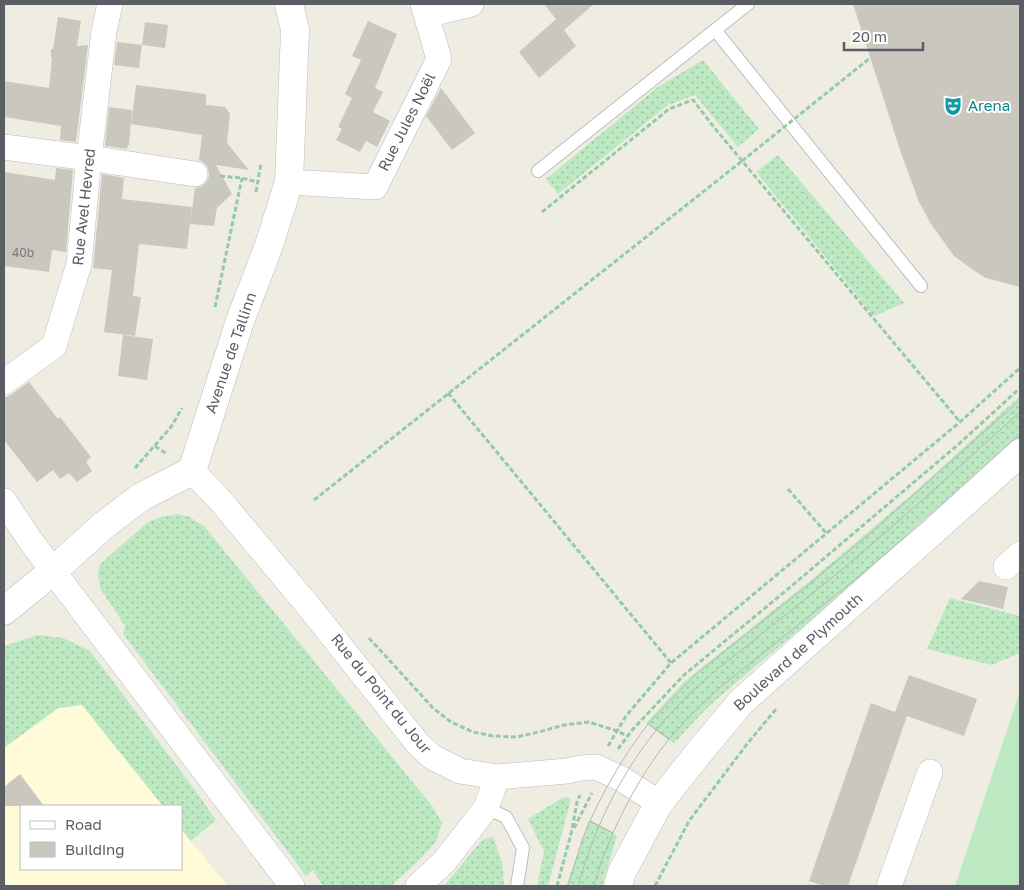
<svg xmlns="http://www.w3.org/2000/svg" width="1024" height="890" font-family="'Golos Text',sans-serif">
<defs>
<pattern id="grass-dots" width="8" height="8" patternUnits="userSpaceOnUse" patternTransform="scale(1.25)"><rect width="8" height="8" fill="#bce9c1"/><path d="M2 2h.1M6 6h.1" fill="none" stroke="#9cc0a0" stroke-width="1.8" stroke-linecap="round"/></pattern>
</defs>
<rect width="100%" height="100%" fill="#efede2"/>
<path fill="#fffad7" d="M82 705 163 806H21V869H181V829L228 886H4V748L58 708Z"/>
<path fill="url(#grass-dots)" d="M703 60 759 129 738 147 695 95 668 105 558 194 546 179 658 87Z
M778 155 904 303 874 316 756 172Z
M1020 396V438L935 516 732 686 707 708 674 743 646 723 685 681 816 576 909 497Z
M178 514 190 517 205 527 433 807 442 823 436 842 419 860 391 886H323L313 870 306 876 123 634 125 626 100 588 98 573 100 564 148 522 161 517Z
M950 598 1020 616V653L992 665 927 649Z
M38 635 63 638 90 651 189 782 216 820 191 841 181 829V806H163L82 705 58 708 4 748V646Z
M564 797 571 799 548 886H537L544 851 528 819Z
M589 820 617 836 602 886H566Z
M493 837 502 862 504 886H444L482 840Z"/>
<path fill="#bce9c1" d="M1020 691V886H955Z"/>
<path fill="#cac7bf" d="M544 4H594L564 30 576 46 539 78 519 52 556 19Z
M853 4H1020V287L986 278 976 272 954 256 931 224 919 202 901 153Z
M58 17 81 21 77 46 88 45 76 142 60 140 61 126 4 117V81L49 88 52 58 51 57V49H53Z
M368 21 397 34 375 88 383 92 373 112 390 121 377 147 366 141 360 152 336 140 342 129 338 127 352 98 345 94 361 60 352 56Z
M145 22 168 25 165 48 142 45Z
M117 42 142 45 139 68 114 65Z
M136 85 206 94V105L225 107 230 114 227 143 249 170 216 165 232 194 217 208 214 226 190 224 195 188 201 187 206 183 209 176 208 168 204 163 199 160 202 135 131 124Z
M441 88 475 133 452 150 426 116Z
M109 107 132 110 129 145H128L127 149 105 146Z
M56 168 73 170 66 252 52 250 49 272 4 266V172L55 180Z
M102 174 124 178 122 199 192 207 187 249 139 244 133 296 141 297 135 336 104 332 112 270 93 268Z
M123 335 153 339 147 380 118 376Z
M29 382 58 419 60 417 91 457 86 462 92 471 77 482 69 473 60 479 53 470 37 482 4 440V398L12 394Z
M979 581 1008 587 1003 609 961 599Z
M909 675 977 699 964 736 907 716 848 886H824L809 881 871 703 895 712Z
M20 774 44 806H4V787Z"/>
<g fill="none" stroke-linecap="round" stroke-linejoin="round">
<g stroke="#babcc2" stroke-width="14">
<path id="service" d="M715 30 748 4
M538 171 715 30 921 286
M486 808 506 817 523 848 517 886"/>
</g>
<g stroke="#babcc2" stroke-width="26">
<path id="minor" d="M426 15 471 4
M4 147 89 158 195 174
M289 182 375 187 439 59 423 4
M4 382 54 346 79 264 89 158 104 31 110 4
M192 471 220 500 310 608 418 744 432 757 460 771 497 777 567 771 581 768 596 767 622 779 659 803
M4 501 30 540 53 571 292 886
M1006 567 1020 554
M418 886 444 862 486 808 497 777
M889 886 930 772"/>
</g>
<g stroke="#babcc2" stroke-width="29">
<path id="tertiary" d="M4 611 53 571 104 525 141 497 192 471 240 321 268 248 289 182 295 30 289 4"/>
</g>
<g stroke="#bbbec5" stroke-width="29">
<path id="secondary" d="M618 886 622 872 659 803 701 750 741 702 1020 453"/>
</g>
<path stroke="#94caa9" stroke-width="3" stroke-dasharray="5 2.5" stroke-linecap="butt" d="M220 176 242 178 257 182
M256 192 261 163
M542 212 669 109 693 100 713 126 960 422
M215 307 242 178
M448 393 671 663
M155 446 167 454
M135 468 171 427 182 408
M788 489 827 534
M314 500 742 161
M369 638 433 708 451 722 473 732 493 736 516 737 539 732 564 725 589 722 617 731 627 736
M608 746 626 716 671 663 960 422 1020 368
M618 749 633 729 684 675 788 589 960 443 1020 388
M574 828 592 793
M557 886 572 830 577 802 580 795
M655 886 689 821 747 744 777 708"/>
<use href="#service" stroke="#fff" stroke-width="12"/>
<use href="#minor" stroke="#fff" stroke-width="25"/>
<use href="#tertiary" stroke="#fff" stroke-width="28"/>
<use href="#secondary" stroke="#fff" stroke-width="28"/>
<path stroke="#b6b7b7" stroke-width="1" d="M1020 400 873 531 812 582 695 675 666 705 648 724 669 739 686 720 718 689 863 573 922 523 1020 434
M648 724 669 739C646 768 628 799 613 833L590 821C606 786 625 754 648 724Z
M568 886 583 838 590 821 613 833 601 862 594 886
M578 886C596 822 626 762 672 712 694 687 721 666 748 645 780 619 813 593 845 567 905 517 962 464 1020 412"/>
<path stroke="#94caa9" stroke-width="3" stroke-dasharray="5 2.5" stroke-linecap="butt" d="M742 161 870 58"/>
</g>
<defs>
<g id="theatre-bare" transform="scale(1.5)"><path d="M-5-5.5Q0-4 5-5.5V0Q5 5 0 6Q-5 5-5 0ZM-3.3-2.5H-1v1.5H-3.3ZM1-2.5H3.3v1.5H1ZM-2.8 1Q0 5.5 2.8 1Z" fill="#0f9aa8" stroke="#fff" stroke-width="2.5" paint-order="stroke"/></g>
</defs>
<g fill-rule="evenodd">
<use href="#theatre-bare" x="953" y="106"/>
</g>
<g text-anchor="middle" stroke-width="4" stroke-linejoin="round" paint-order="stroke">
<g font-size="12" fill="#76787b">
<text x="23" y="257">40b</text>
</g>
<g font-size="15" fill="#0d838f" stroke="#fff" text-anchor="start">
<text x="968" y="111">Arena</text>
</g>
<g font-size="15" fill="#5a5e64" stroke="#fff">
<text transform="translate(407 122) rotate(-63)" y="5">Rue Jules Noël</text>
<text transform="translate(84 207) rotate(-84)" y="5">Rue Avel Hevred</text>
<text transform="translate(231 353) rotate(-71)" y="5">Avenue de Tallinn</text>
<text transform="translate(798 652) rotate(-42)" y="5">Boulevard de Plymouth</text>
<text transform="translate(381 694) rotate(51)" y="5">Rue du Point du Jour</text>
</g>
</g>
<rect width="1024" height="890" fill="none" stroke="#5a5e64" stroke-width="10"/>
<rect x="20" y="805" width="162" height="65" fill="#ffffff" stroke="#bdbfc1"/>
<rect x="30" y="821" width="25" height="8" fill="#ffffff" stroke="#bdbfc1"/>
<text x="65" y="830" font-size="15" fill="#5a5e64">Road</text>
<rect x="30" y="842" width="25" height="15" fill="#cac7bf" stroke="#bdbfc1"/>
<text x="65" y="855" font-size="15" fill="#5a5e64">Building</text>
<path d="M844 42v8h79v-8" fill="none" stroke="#5a5e64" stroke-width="2.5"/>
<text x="852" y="42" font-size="15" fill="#5a5e64" stroke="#ffffff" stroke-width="4" paint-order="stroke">20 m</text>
</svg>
